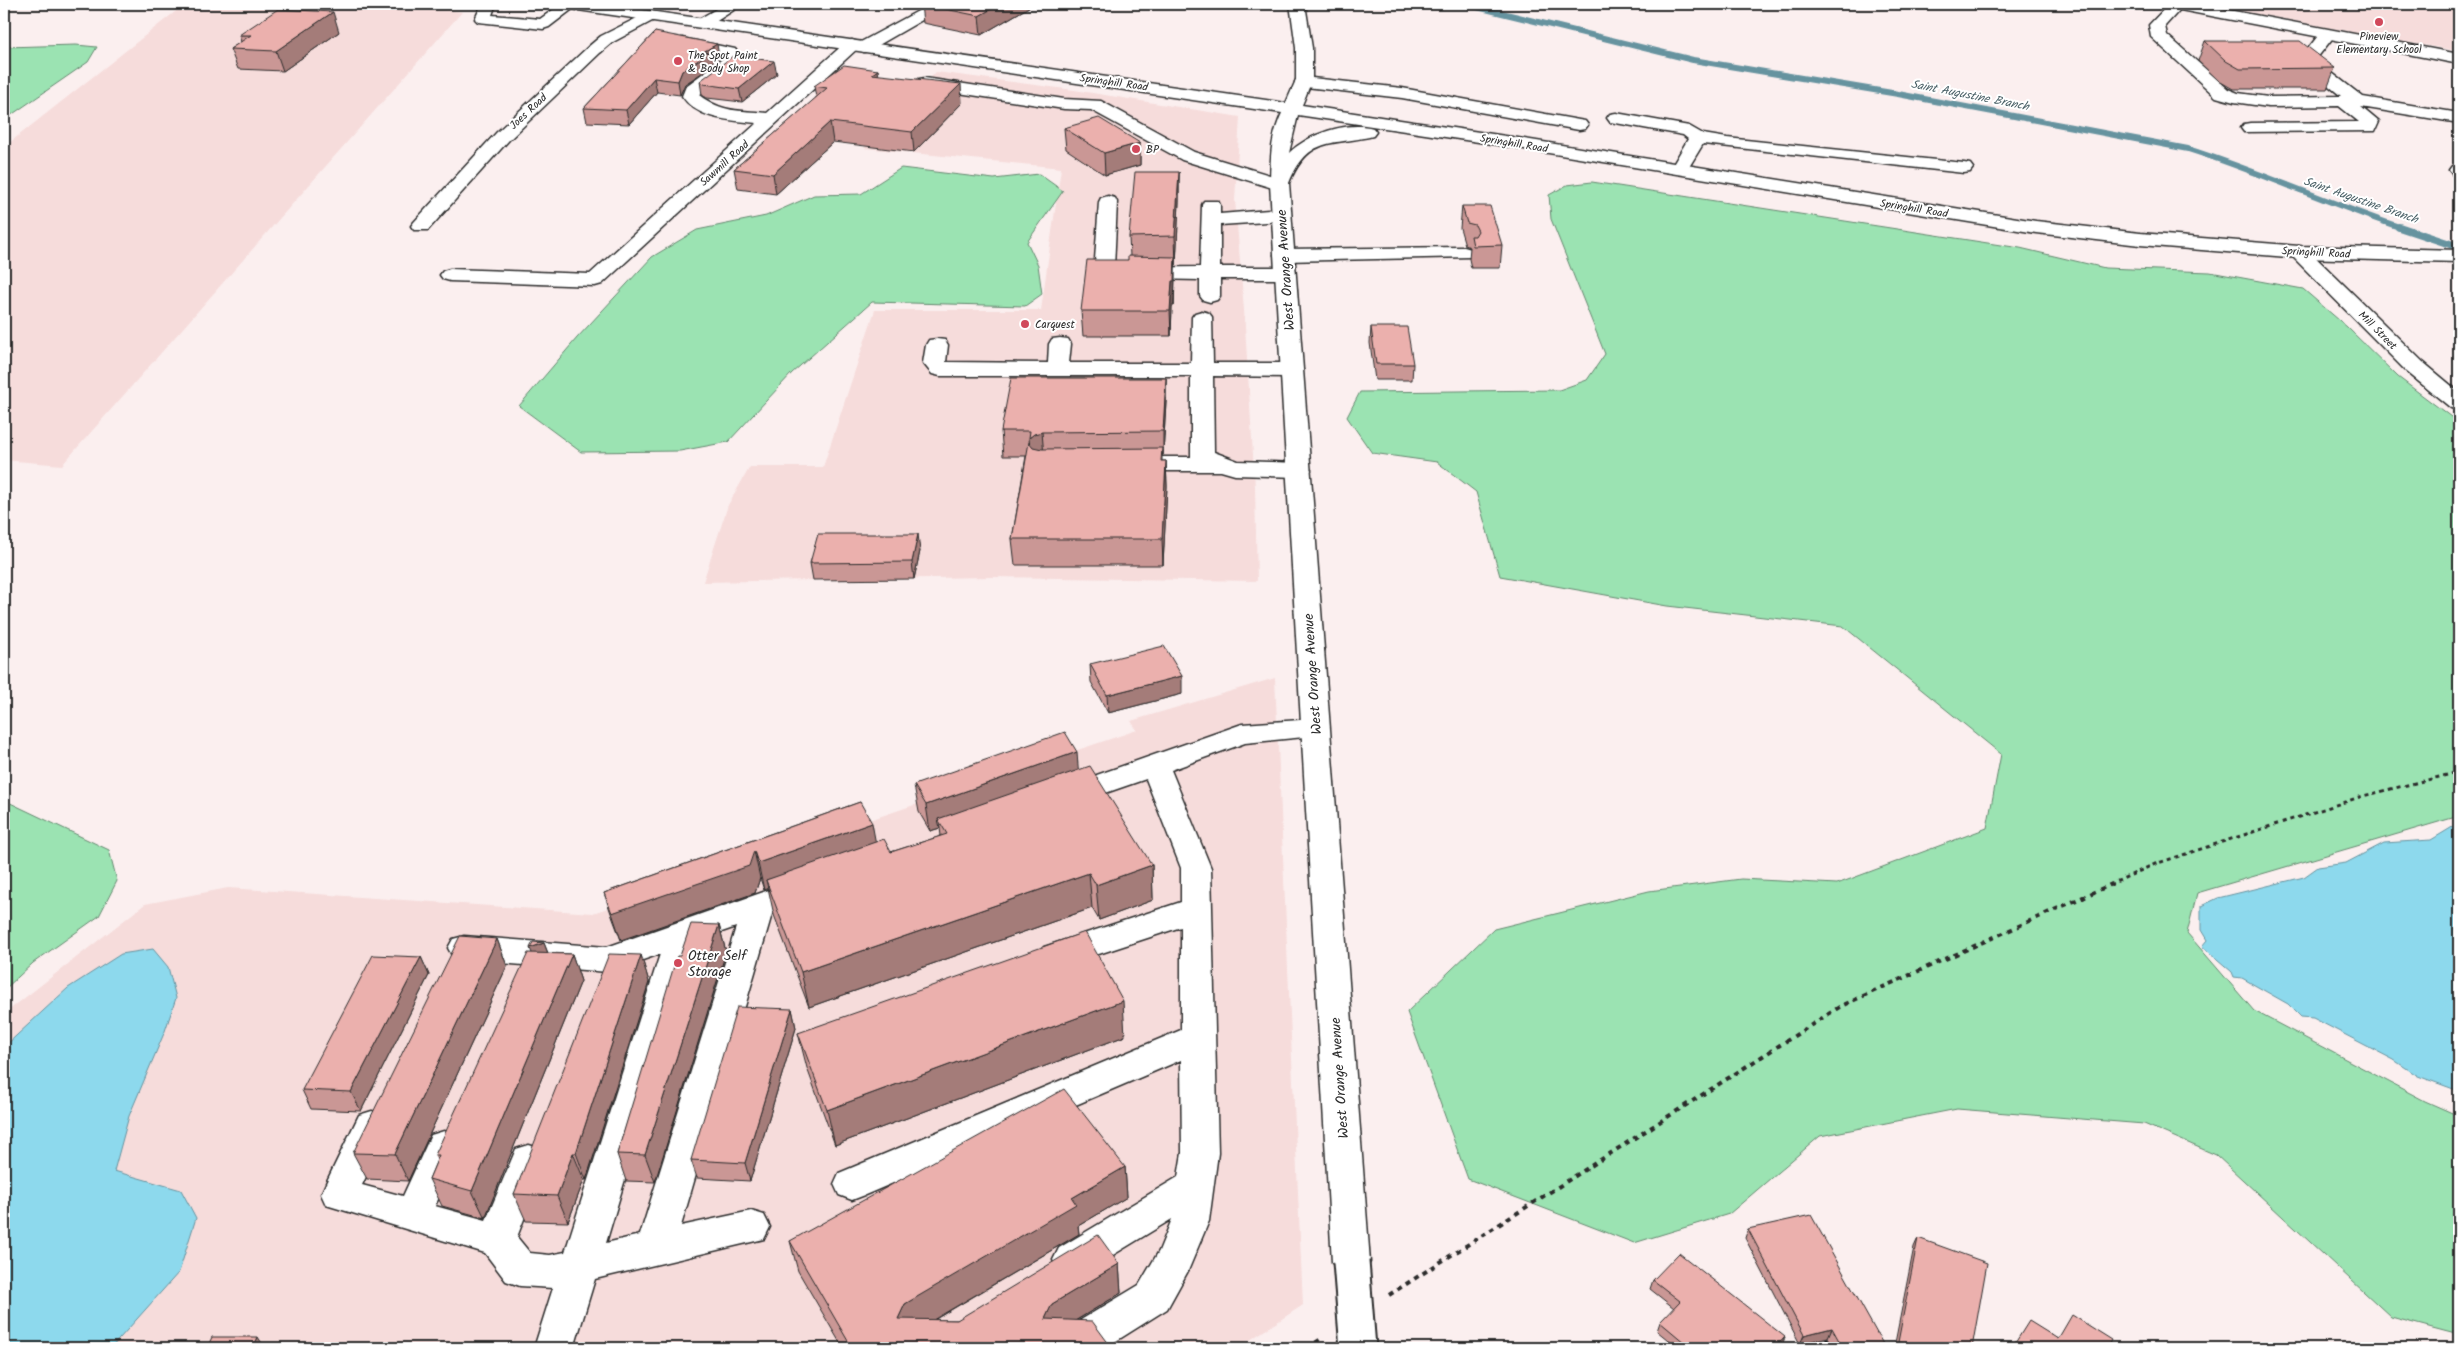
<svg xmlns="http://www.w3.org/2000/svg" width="2463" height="1352" font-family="Kalam,sans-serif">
<rect width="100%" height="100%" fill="#fbefef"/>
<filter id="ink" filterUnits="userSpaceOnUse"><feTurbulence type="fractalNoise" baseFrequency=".02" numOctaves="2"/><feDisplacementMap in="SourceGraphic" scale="10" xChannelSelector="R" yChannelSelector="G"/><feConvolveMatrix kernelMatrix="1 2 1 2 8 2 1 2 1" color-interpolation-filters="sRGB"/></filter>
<g filter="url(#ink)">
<path fill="#f6dcdb" d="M185 4H414L462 12 62 465 4 460V147Z
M2205 4H2459V51L2394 40Z
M936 72 1074 90 1240 117 1235 200 1244 310 1255 487 1257 581 990 577 703 582 728 505 750 467H823L875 310H1041L1061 168 864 148Z
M1275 678 1303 1305 1238 1348H4V1014L145 904 228 888 593 913 1137 730 1131 721Z"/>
<path fill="#9be3b2" stroke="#63876e" d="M76 45 97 47 88 62 4 120V47Z
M901 168 994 179 1039 174 1063 191 1027 242 1038 265 1042 294 1025 306 872 302 792 373 728 442 680 451 581 452 519 406 577 338 652 257 697 230 766 216 814 195 861 194Z
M1592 182 2020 248 2105 268 2210 272 2303 289 2347 327 2398 377 2459 423V816L2197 893 2187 933 2254 1011 2425 1101 2459 1116V1335L2391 1317 2216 1155 2144 1124 1957 1109 1820 1136 1729 1214 1634 1243 1468 1179 1407 1012 1494 929 1649 891 1741 879 1837 884 1987 828 2001 754 1843 626 1667 606 1500 576 1476 492 1437 462 1372 453 1347 417 1360 392 1559 390 1587 380 1605 354 1551 219 1549 195 1567 185Z
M4 800 109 850 117 881 99 916 33 963 4 990Z"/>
<path fill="#8dd9ed" stroke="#66939f" d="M2459 823V1091L2418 1076 2394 1060 2313 1018 2301 1017 2288 1004 2242 978 2234 977 2232 972 2202 946 2207 940 2201 930V906L2218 898 2304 877 2318 867 2346 863 2384 843 2431 840Z
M153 949 168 967 176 998 165 1031 129 1116 114 1171 181 1190 196 1218 179 1272 111 1348H4V1047L68 988 121 954Z"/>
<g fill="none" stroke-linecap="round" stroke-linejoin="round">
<path stroke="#66939f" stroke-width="6" d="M1465 4 1693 60 1898 94 2188 149C2261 172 2330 204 2402 228"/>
<path stroke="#66939f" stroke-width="8" d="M2399 227 2459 247"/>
<g stroke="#2b2b2b" stroke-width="3">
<path id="minor" d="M482 4H496L492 15 540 19 561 4H579L549 27 543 29 478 22 475 19Z
M618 4H637L622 14H612L609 11Z
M725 4H743L709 26H697L695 23 697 20Z
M931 4H950L870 50 864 52 857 49 602 284 595 286 450 281 443 279 440 275 443 271 450 269 590 274 757 123C730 120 698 120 682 96L686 86 725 57 676 46 674 43 676 40 682 38 735 49 741 57 735 67 699 95C723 113 738 110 767 113L846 42 852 40 859 43Z
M2169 4H2185L2165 26 2167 35 2228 89 2238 93 2268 97 2341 96 2302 64 2301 58 2303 55 2321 32 2327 30 2335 35 2317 58 2318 62 2363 97 2459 113V123L2361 107 2379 122 2375 131 2244 132 2241 128 2244 124 2250 123 2359 122 2339 106 2268 107 2234 102 2216 97 2151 37 2149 25Z
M651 11 659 16 656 19 613 42 600 53 509 140 428 230H414L411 226 414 222 497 132 588 47 601 36Z
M1303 77 1402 88 1579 120 1585 121 1588 125 1585 129 1579 130 1402 98 1297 86 1295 82 1297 78Z
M925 78 1064 99 1101 101 1194 152 1286 180 1288 184 1286 188 1279 190 1182 160 1091 110 1064 109 919 87 917 83 919 79Z
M1616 113 1689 126 1703 134 1727 138 1964 163 1970 164 1973 168 1970 172 1964 173 1703 144 1686 172H1674L1671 168 1688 139 1683 135 1610 122 1607 118 1610 114Z
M2458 165H2459V176L2453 175 2449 170 2452 166Z
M1108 196 1115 198 1117 202 1114 268 1200 267 1202 205 1204 201H1218L1220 205V214L1281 209 1288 211 1291 215 1288 219 1281 221 1220 225V267H1285L1292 269 1295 273 1292 277 1285 279H1220V296L1217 300 1210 302 1203 300 1200 296V280L1097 278 1094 274 1099 202 1101 198Z
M2299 246 2306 248 2423 362 2459 392V410L2451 408 2407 372 2292 256 2289 252 2292 248Z
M1464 247 1471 249 1474 253 1471 257 1284 261 1277 259 1274 255 1277 251 1284 249Z
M1202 311 1209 313 1212 317 1213 363H1292L1300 365 1303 370 1300 375 1292 377 1213 376 1214 452 1238 461 1299 463 1307 465 1311 470 1307 475 1299 477 1235 475 1221 471H1128L1120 469 1116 464 1120 459 1128 457H1191V376H940L932 374 923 363 926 345 929 340 937 339 945 340 948 345 946 362 1048 363 1049 344 1052 339 1060 338 1068 339 1071 344 1069 363H1191L1192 317 1195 313Z
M1315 719 1325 721 1329 728 1325 735 1245 743 1171 770 1211 868 1218 1153 1209 1221 1188 1271 1167 1309 1105 1348H1050L1056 1335 1139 1285 1159 1251 1172 1219 1085 1272 1072 1277 1059 1272 1053 1260 1059 1248 1178 1177 1182 1153 1181 1060 865 1195 852 1200 839 1195 834 1184 839 1173 1181 1030V927L1056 968 1044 965 1040 956 1044 947 1181 902V868L1146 779 1065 807 1054 804 1050 797 1054 790 1242 724Z
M806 877 817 881 822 889 817 897 772 914 681 1226 751 1211 764 1215 770 1227 764 1239 595 1279 574 1348H534L553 1288 520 1286 506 1281 485 1253 326 1205 321 1194 326 1183 359 1115 372 1111 385 1115 390 1126 362 1185 403 1196 431 1135 444 1131 457 1135 462 1146 435 1206 486 1220 516 1149 529 1145 542 1149 547 1160 517 1237 530 1253 550 1255 565 1252 660 954 608 972 464 960 453 957 448 948 453 939 464 936 607 947ZM736 927 640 1235 606 1243 696 941Z"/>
</g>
<g stroke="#2b2b2b" stroke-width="3">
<path id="major" d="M563 4H601L1286 103 1296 80V48L1290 4H1305L1312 48V80L1302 105 1512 137 2036 221 2140 233 2299 246 2459 250V262L2299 258 2140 245 2036 233 1512 147 1298 115 1289 153C1309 134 1346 121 1373 128L1376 132 1373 136C1332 146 1309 135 1289 183L1370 1262 1364 1274 1351 1279 1338 1274 1332 1262 1270 184C1271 157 1270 139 1282 113L571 9Z
M2168 4H2197L2459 54V64L2175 9 2170 7Z"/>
</g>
<path stroke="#2b2b2b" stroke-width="3" stroke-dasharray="4 4" stroke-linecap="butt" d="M2109 885 2155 864 2363 796 2459 772"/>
<path stroke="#2b2b2b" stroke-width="4" stroke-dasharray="5 5" stroke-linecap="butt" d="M1389 1295 1841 1006 2112 884
M1826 1338 1832 1348
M1307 1348 1323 1338"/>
<use href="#minor" fill="#fff" fill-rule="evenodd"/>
<use href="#major" fill="#fff" fill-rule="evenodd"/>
<g stroke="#2b2b2b" stroke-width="39" stroke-linecap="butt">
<path id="major-bridge" d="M1351 1262 1358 1348"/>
</g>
<use href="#major-bridge" stroke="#fff" stroke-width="35"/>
</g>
<path fill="#ca9795" stroke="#2b2b2b" d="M921 4H1034L981 35 923 23Z
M339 32 283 71 238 69 230 49 241 42 239 35Z
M655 32 719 57 711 63V67L685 84 680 95 657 92 629 124 587 122 584 108Z
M2205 41 2335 68 2327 89H2233L2219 81 2198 61Z
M878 70V75L962 103 914 152 833 142 776 194 738 189 734 169 816 98 814 86Z
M777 74 742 102 707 98 702 95 700 81Z
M1064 128 1140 143V165L1105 175 1066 149Z
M1179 172V201L1176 265H1175L1174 306H1172L1171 336H1083L1081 311 1128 260 1130 256 1129 237Z
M1462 206 1502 245 1500 268H1471L1469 259 1470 247 1465 245 1460 228Z
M1371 327 1413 364 1412 380H1375L1370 343Z
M1166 378V402L1163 455H1162V461H1166L1167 486 1163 565H1015L1012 539 1026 456H1003L1001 431Z
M920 551 914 579 813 580 810 563Z
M1090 664 1182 694 1108 713 1091 682Z
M1079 770 1152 865 1153 900 1099 920 1092 908 809 1007 774 915 768 888 764 890 760 878 755 893 621 940 613 919 604 893 860 802 875 841 891 852 941 836 940 828 930 831 919 812 914 785Z
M719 925 726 952 655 1182 626 1181 617 1154 680 956Z
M497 939 507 966 408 1181 367 1179 353 1153Z
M544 943 548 953 572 954 581 981 485 1218 442 1206 429 1179 437 1160 435 1155Z
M641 955 649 982 586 1180H584L568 1222 526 1221 514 1194Z
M421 957 429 975 361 1111 311 1109 302 1090Z
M792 1009 796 1028 750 1181 697 1178 691 1160Z
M798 1033 1125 1036 835 1145 807 1068Z
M1125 1167 1127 1197 1078 1226 1079 1234 934 1320H957L1119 1264 1121 1293 1077 1320 1112 1348H843L798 1271 790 1241Z
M1748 1229 1881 1348H1834L1828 1337 1800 1344 1745 1238Z
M1918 1238 1972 1348H1894L1914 1247Z
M1653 1280 1782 1346 1780 1348H1678L1657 1331 1660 1322 1674 1308 1650 1289Z"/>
<path fill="#a47b79" stroke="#2b2b2b" d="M1000 4H1034L981 35 979 16Z
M333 12 339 32 283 71 276 51Z
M717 44 719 57 711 63V67L685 84 680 95 678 81 682 71 703 52Z
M774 61 777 74 742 102 739 89Z
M878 70 880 89 872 74Z
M654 78 657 92 629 124 626 110Z
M961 84 962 103 914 152 912 132Z
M830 122 833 142 776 194 773 174Z
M1140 143V165L1105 175 1104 153Z
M1179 172V201L1176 265 1175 236Z
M1175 257V281L1174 306V281Z
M1172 281V306L1171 336 1170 311Z
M1166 378V402L1163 455V431Z
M1042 432 1044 456 1031 463 1029 438 1034 434Z
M1166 461 1167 486 1163 565 1162 539Z
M918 534 920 551 914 579 912 562Z
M1182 676V694L1108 713 1107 695Z
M1077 752 1079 779 938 819 940 828 930 831 926 805Z
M872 823 877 850 766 880 768 888 764 890 758 863Z
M754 851 760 878 755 893 621 940 612 913Z
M1152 865 1153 900 1099 920 1096 885Z
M1089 873 1092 908 809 1007 801 972Z
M719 925 726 952 655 1182 645 1155Z
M497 939 507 966 408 1181 395 1154Z
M544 943 554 970 540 975 530 948Z
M572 954 581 981 485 1218 472 1191Z
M641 955 649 982 586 1180 576 1153Z
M421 957 429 975 361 1111 351 1092Z
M1123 1001 1125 1036 835 1145 827 1110Z
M792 1009 796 1028 750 1181 745 1163Z
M573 1153 584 1180 568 1222 557 1196Z
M1125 1167 1127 1197 1078 1226 1079 1234 911 1333 898 1319 905 1304 1072 1198Z
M1119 1264 1121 1293 1055 1333 1045 1319 1052 1304Z
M1832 1328 1828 1337 1800 1344 1804 1335Z
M258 1337 265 1348H253Z
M1785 1337 1782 1346 1780 1348H1775Z
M1883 1344 1881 1348H1865Z"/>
<path fill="#ebb0ad" stroke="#2b2b2b" d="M921 4H1000L979 16Z
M278 9 333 12 276 51 230 49 251 35H239Z
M655 32 717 44 703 52 709 53 682 71 678 81 654 78 626 110 584 108Z
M2205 41H2300L2335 68 2240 69 2226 61Z
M733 56 774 61 739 89 704 84 700 81Z
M844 65 878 70 872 74 961 84 912 132 830 122 773 174 734 169 827 88 814 86Z
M1099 118 1140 143 1104 153 1064 128Z
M1135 172H1179L1175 236 1129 237Z
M1462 206H1490L1502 245 1473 246 1471 236H1475L1478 231 1475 225 1467 223Z
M1128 256 1175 257 1174 281H1172L1170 311H1081L1087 260H1128Z
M1371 327H1407L1413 364H1376Z
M1011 378H1166L1163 431 1042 432 1034 434 1029 438 1030 431H1001Z
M1029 442 1033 447 1042 449 1162 448 1161 461H1166L1162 539H1012Z
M818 534H918L912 562 810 563Z
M1164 646 1182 676 1107 695 1090 664Z
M1065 732 1077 752 926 805 914 785Z
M1090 766 1152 865 1096 885 1089 873 801 972 766 880 884 839 891 852 947 834 938 819Z
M860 802 872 823 758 863 754 851 749 866 612 913 604 893Z
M691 924 719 925 645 1155 617 1154 677 956H680Z
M1085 932 1123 1001 827 1110 798 1033Z
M460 936 497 939 395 1154 353 1153Z
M533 942 544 943 530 948Z
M528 953 572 954 472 1191 429 1179 439 1155H435Z
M609 954 641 955 576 1153H573L557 1196 514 1194Z
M373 955 421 957 351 1092 302 1090Z
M737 1007 792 1009 745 1163 691 1160Z
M1064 1089 1125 1167 1072 1198 1076 1204 905 1304 898 1319 957 1320 1098 1235 1119 1264 1052 1304 1045 1319 1092 1321 1112 1348H852L790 1241Z
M1811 1215 1883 1344 1865 1348H1843L1832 1328 1804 1335 1748 1229Z
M1918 1238 1987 1263 1972 1348H1915L1898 1342Z
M1679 1253 1785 1337 1775 1348H1691L1660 1322 1680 1301 1653 1280Z
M2072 1315 2112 1340 2108 1348H2012L2029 1321 2058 1339Z
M212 1337H258L253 1348H207Z"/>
</g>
<g fill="#d1495b" stroke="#fff" stroke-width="2">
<circle cx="2379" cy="22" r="5"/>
<circle cx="678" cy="61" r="5"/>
<circle cx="1136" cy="149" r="5"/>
<circle cx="1025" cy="324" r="5"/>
<circle cx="678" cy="963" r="5"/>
</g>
<g text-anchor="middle" stroke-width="4" stroke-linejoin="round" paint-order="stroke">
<g font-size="11" fill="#2b2b2b" stroke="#fff" text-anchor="start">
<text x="2379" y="40" text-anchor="middle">Pineview<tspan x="2379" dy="13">Elementary School</tspan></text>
<text x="688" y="59">The Spot Paint<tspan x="688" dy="13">&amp; Body Shop</tspan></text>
<text x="1146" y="153">BP</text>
<text x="1035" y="328">Carquest</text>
</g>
<g font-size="11" fill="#2b2b2b" stroke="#fff">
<text transform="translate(1114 82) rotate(8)" y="4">Springhill Road</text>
<text transform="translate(528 111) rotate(-43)" y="4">Joes Road</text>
<text transform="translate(1514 143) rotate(9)" y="4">Springhill Road</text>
<text transform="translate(724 163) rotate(-42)" y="4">Sawmill Road</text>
<text transform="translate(1914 208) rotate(9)" y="4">Springhill Road</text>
<text transform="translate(2316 252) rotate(3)" y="4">Springhill Road</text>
<text transform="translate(2378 330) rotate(45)" y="4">Mill Street</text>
</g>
<g font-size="12" font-style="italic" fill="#485f65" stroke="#fff">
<text transform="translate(1970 95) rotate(11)" y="4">Saint Augustine Branch</text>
<text transform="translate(2361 200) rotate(19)" y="4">Saint Augustine Branch</text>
</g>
<g font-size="14" fill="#2b2b2b" stroke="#fff">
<text transform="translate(1285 270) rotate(-94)" y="5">West Orange Avenue</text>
<text transform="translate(1312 674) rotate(-94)" y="5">West Orange Avenue</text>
<text transform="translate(1339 1078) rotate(-94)" y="5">West Orange Avenue</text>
</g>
<g font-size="14" fill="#2b2b2b" stroke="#fff" text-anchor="start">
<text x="688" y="960">Otter Self<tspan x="688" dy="16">Storage</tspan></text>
</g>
</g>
<rect width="2463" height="1352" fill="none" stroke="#fff" stroke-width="20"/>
<rect x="10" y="10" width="2443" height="1332" fill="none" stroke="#2b2b2b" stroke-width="2" filter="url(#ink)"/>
</svg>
